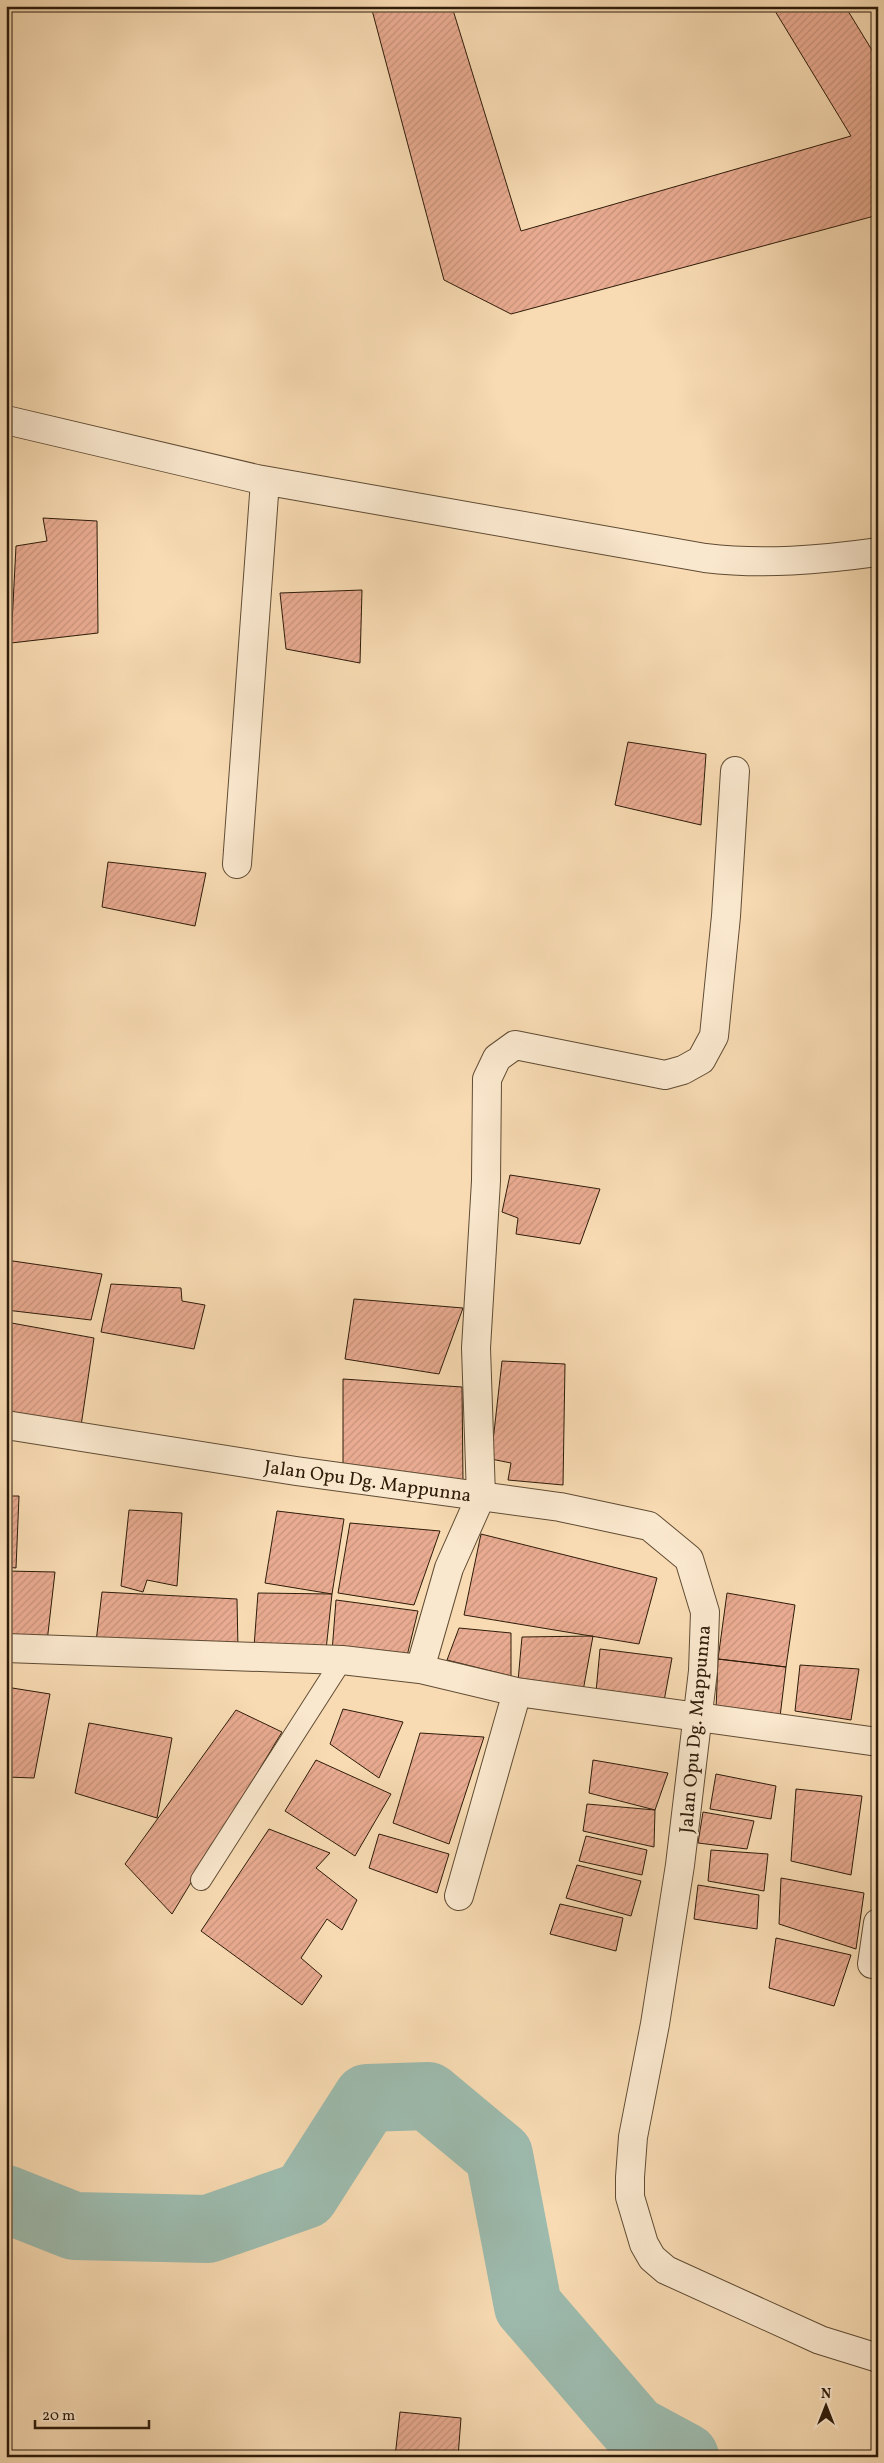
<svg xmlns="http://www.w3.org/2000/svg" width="884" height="2463" font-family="Vollkorn,serif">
<defs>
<pattern id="building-hatch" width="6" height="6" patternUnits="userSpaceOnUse" patternTransform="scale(1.25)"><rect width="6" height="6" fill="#e9ab91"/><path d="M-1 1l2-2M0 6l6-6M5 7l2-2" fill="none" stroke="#c8937c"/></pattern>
</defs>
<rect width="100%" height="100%" fill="#f8dbb3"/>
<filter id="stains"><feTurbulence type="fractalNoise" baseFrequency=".004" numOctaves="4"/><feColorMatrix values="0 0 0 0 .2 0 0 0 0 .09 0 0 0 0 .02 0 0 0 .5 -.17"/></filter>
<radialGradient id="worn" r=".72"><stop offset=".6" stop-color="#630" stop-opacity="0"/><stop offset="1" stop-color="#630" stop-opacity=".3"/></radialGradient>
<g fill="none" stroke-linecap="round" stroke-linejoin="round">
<path stroke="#9dbbae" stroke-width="68" d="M6 2199 74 2226 208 2229 305 2195 367 2098 428 2096 499 2155 528 2306 635 2430 685 2457"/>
</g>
<path fill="url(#building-hatch)" stroke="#2e1c0a" d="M374 6H468L453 10 521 231 851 136 772 6H845L878 60V215L511 314 444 280 372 10Z
M43 518 97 521 98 633 11 643 16 546 47 541Z
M362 590 360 663 286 649 280 593Z
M628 742 706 754 701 825 615 805Z
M108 862 206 873 195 926 102 907Z
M510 1175 600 1189 580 1244 516 1234 518 1218 502 1212Z
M6 1260 102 1274 91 1320 6 1310Z
M111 1284 181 1288 182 1301 205 1305 194 1349 101 1332Z
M354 1299 463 1308 439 1374 345 1359Z
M6 1322 94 1338 81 1426 6 1413Z
M502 1361 565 1364 563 1485 508 1480 511 1463 491 1459Z
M343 1379 462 1387 463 1481 343 1466Z
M6 1496H19L16 1568 6 1567Z
M129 1510 182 1513 177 1586 147 1580 143 1592 121 1586Z
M277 1511 344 1519 332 1594 265 1583Z
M350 1523 440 1531 414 1605 338 1593Z
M481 1534 657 1578 639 1644 464 1615Z
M6 1571 55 1572 47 1642 6 1639Z
M102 1592 237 1599 238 1649 96 1642Z
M258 1593 332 1594 326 1650 254 1647Z
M727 1593 795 1605 786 1667 718 1659Z
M336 1600 418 1611 406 1660 332 1652Z
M459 1628 511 1633V1676L447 1660Z
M593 1636 583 1691 517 1692 522 1637Z
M600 1649 672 1658 664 1701 596 1692Z
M718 1659 786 1667 780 1717 716 1710Z
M800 1665 859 1669 851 1720 795 1711Z
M6 1687 50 1694 34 1778 6 1777Z
M343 1709 403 1722 379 1778 330 1744Z
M236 1710 282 1732 172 1914 125 1864Z
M89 1723 172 1738 157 1818 75 1793Z
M420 1733 484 1737 449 1844 393 1823Z
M316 1760 391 1794 355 1856 285 1811Z
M593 1760 668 1773 655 1810 589 1793Z
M716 1774 776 1786 771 1819 710 1809Z
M796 1789 862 1796 851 1875 791 1861Z
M587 1804 655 1810 654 1847 583 1831Z
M703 1812 754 1821 747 1849 698 1843Z
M269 1829 330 1853 316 1868 357 1900 342 1930 327 1919 301 1958 322 1976 302 2005 201 1931Z
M379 1834 449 1854 437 1893 369 1868Z
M586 1836 647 1850 642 1875 579 1861Z
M711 1850 768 1854 764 1891 708 1881Z
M577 1865 641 1881 631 1916 566 1898Z
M781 1878 864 1893 856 1949 779 1924Z
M698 1885 759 1895 757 1929 694 1919Z
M560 1904 623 1918 616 1951 550 1934Z
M776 1938 851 1955 834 2006 769 1988Z
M400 2412 461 2418 458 2457H395Z"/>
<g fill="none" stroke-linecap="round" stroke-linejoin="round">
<g stroke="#604c34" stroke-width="22">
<path id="service" d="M201 1880 342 1660"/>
</g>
<g stroke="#604c34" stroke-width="30">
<path id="minor" d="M6 420 257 479 705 558C763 565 820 560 878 552
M237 864 265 481
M6 1648 342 1660 420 1669 517 1692 878 1742
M420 1669 449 1568 481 1496 476 1348 486 1181 487 1079 497 1058 515 1045 665 1075 683 1070 701 1060 714 1036 726 916 735 771
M459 1896 517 1692
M872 1964 878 1923"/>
</g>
<g stroke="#604c34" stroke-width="30">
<path id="tertiary" d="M6 1425 296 1471 560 1507 649 1526 689 1559 705 1612 703 1671 680 1865 655 2024 633 2137 630 2177V2197L644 2244 652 2258 666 2270 820 2340 878 2358"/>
</g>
<use href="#service" stroke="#fae8ce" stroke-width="20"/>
<use href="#minor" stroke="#fae8ce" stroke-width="28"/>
<use href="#tertiary" stroke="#fae8ce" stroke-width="28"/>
</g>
<g text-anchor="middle" stroke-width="5" stroke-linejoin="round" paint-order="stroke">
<g font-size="19" fill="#2e1c0a" stroke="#fae8ce">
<text transform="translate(368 1480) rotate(8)" y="7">Jalan Opu Dg. Mappunna</text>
<text transform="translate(694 1729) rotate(-85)" y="7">Jalan Opu Dg. Mappunna</text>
</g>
</g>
<rect width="884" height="2463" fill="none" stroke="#f8dbb3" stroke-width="25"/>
<rect x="8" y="8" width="869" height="2448" fill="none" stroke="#2e1c0a" stroke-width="2.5"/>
<rect x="12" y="12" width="859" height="2438" fill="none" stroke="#2e1c0a"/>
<g transform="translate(826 2406)" stroke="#fae8ce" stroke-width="4" paint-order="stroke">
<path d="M0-4L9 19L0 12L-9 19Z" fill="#2e1c0a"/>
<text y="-8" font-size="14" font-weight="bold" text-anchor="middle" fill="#2e1c0a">N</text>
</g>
<path d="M35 2420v8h114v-8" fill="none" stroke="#2e1c0a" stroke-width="2.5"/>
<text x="42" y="2420" font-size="15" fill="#2e1c0a" stroke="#fae8ce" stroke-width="4" paint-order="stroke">20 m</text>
<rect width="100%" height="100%" filter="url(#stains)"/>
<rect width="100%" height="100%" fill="url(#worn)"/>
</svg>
